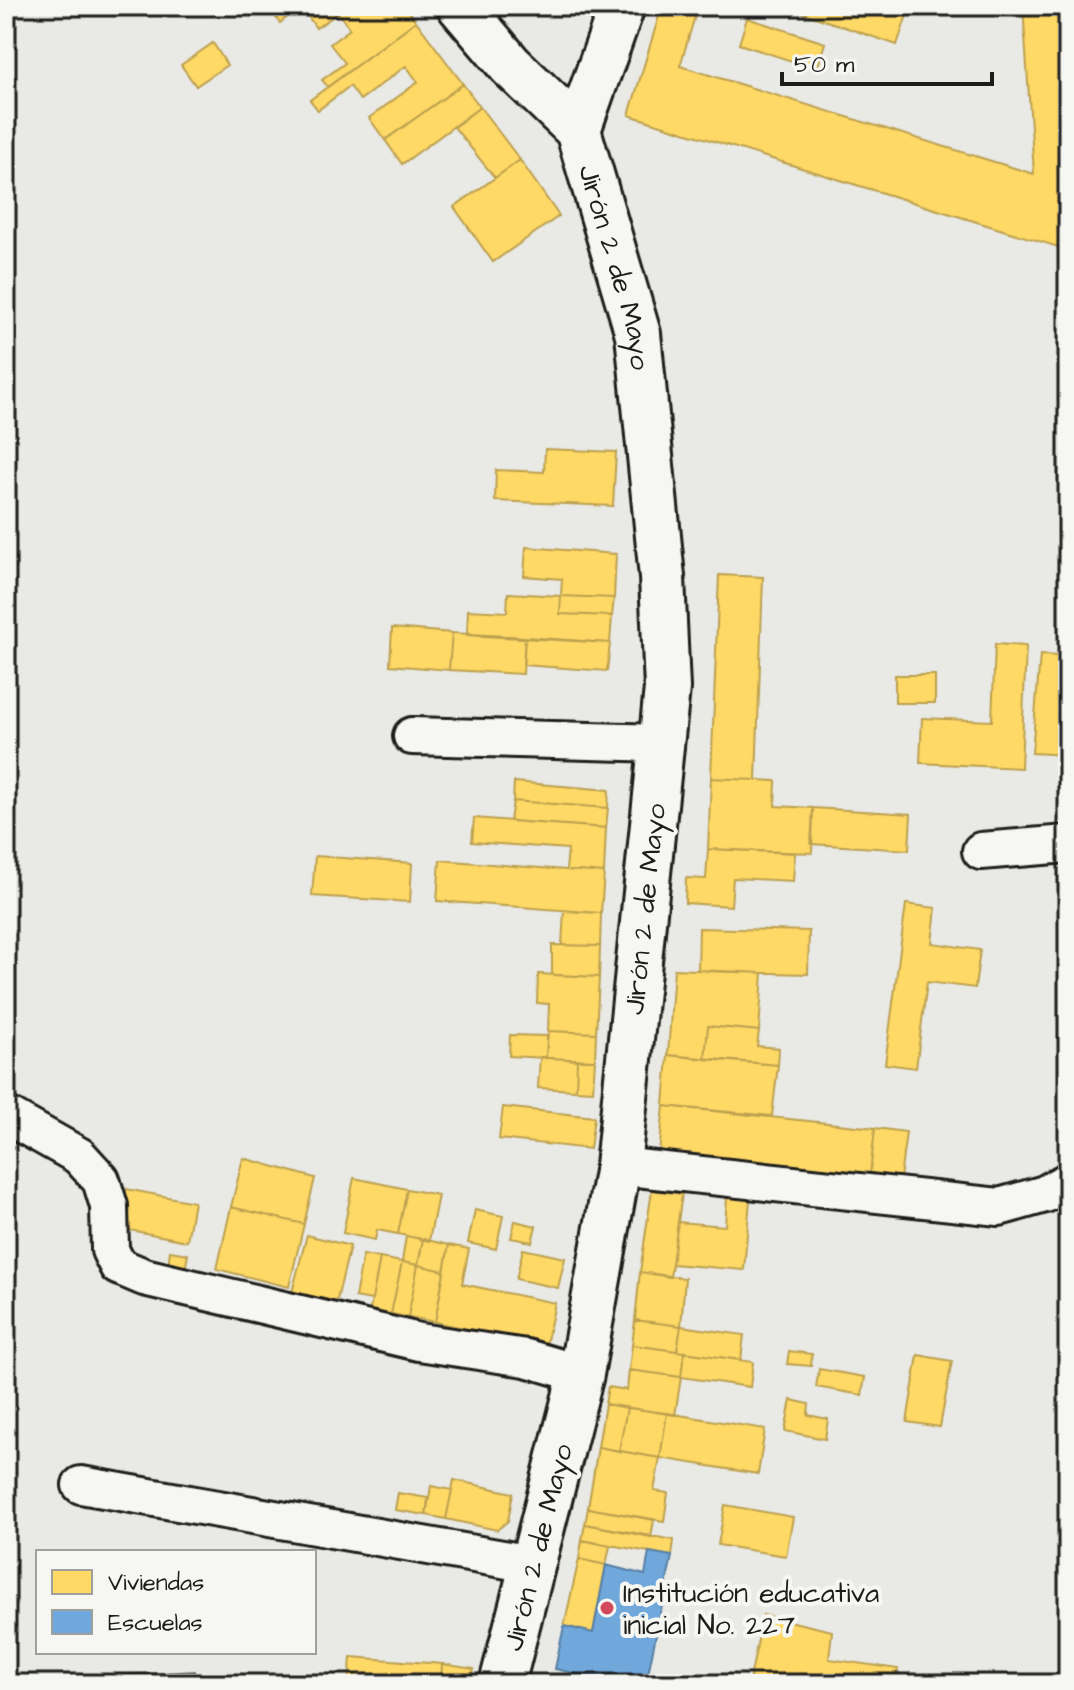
<svg xmlns="http://www.w3.org/2000/svg" width="1074" height="1690" font-family="'Architects Daughter',sans-serif">
<rect width="100%" height="100%" fill="#e9e9e5"/>
<filter id="ink" filterUnits="userSpaceOnUse"><feTurbulence type="fractalNoise" baseFrequency=".0125" numOctaves="2"/><feDisplacementMap in="SourceGraphic" scale="16" xChannelSelector="R" yChannelSelector="G"/><feConvolveMatrix kernelMatrix="1 2 1 2 8 2 1 2 1" color-interpolation-filters="sRGB"/></filter>
<g filter="url(#ink)">
<path fill="#cbcbc7" stroke="#747472" stroke-width="2" d="M194 1671V1684H6V1682Z"/>
<path fill="#ffd966" stroke="#bba050" stroke-width="2" d="M272 6H301L280 23 269 8Z
M301 6H348L316 28Z
M348 6H405L416 21 328 87 322 80 345 63 330 44 350 29 338 13Z
M549 6H570L568 13Z
M662 6H698L680 66 1034 174 1023 6H1068V250L629 115Z
M783 6H910L897 45Z
M747 18 825 43 817 69 739 44Z
M416 21 463 84 385 140 369 118 418 82 406 66 360 100 350 86 318 110 310 100Z
M213 43 227 65 196 86 181 65Z
M463 84 480 107 402 164 385 140Z
M480 107 520 160 495 178 454 127Z
M520 160 559 216 493 262 454 207Z
M545 449 616 452 613 506 495 501 496 470 544 472Z
M526 547 616 554 614 598 561 596 562 579 524 576Z
M1068 551V755L1032 753 1040 655 1060 656Z
M719 575 763 577 756 780 711 778Z
M508 593 561 596 560 614 612 616 610 643 467 635 468 610 507 612Z
M561 596 614 598 612 616 560 614Z
M392 628 452 633 449 670 390 665Z
M452 633 525 637 523 674 449 670Z
M525 637 610 643 607 671 523 665Z
M995 644 1026 646 1021 768 920 763 922 718 992 721Z
M895 675H935V703H895Z
M711 778 776 781 775 806 813 808 812 853 708 849Z
M514 782 609 790 608 808 513 801Z
M513 801 608 808 606 828 510 821Z
M813 808 911 814 909 850 811 844Z
M474 818 606 828 604 873 566 870 568 849 472 842Z
M708 849 795 853 793 881 733 878 731 906 685 903 686 878 706 879Z
M315 856 412 863 410 902 312 896Z
M440 860 604 873 601 913 437 901Z
M906 904 936 908 932 943 980 950 975 988 927 982 916 1068 885 1064Z
M564 911 601 913 600 946 562 945Z
M699 928 809 931 808 974 698 971Z
M552 945 600 946 599 977 552 975Z
M674 969 763 973 759 1031 708 1026 705 1059 668 1055Z
M538 974 599 977 596 1033 548 1031 549 1004 537 1003Z
M708 1026 759 1031 757 1046 779 1048 778 1065 705 1059Z
M548 1031 596 1033 595 1060 546 1058Z
M510 1035 547 1036 546 1058 509 1056Z
M6 1040 14 1043 6 1066Z
M668 1055 778 1065 772 1116 664 1106Z
M540 1057 577 1060 576 1090 538 1088Z
M577 1060H595L593 1091 576 1090Z
M664 1106 875 1128 870 1175 659 1153Z
M503 1107 594 1117 590 1149 499 1139Z
M875 1128 906 1132 900 1179 870 1175Z
M243 1158 315 1178 304 1224 231 1207Z
M354 1178 407 1189 398 1234 377 1230 375 1240 343 1233Z
M126 1189 194 1202 187 1241 119 1228Z
M407 1189 438 1195 429 1241 398 1234Z
M652 1190 682 1194 670 1277 640 1272Z
M727 1197 750 1199 744 1270 672 1264 678 1222 725 1226Z
M231 1207 304 1224 289 1287 217 1269Z
M475 1210 503 1216 496 1249 468 1243Z
M515 1221 536 1226 532 1242 511 1238Z
M307 1235 350 1246 335 1308 291 1296Z
M406 1236 423 1239 418 1265 402 1262Z
M423 1239 449 1245 444 1271 418 1265Z
M449 1245 469 1249 462 1284 555 1303 546 1345 435 1322Z
M523 1249 565 1258 558 1288 516 1279Z
M170 1251 188 1254 185 1270 168 1266Z
M363 1255 380 1258 372 1300 355 1297Z
M380 1258 402 1262 391 1314 370 1310Z
M402 1262 418 1265 408 1317 391 1314Z
M418 1265 444 1271 435 1322 408 1317Z
M640 1272 685 1278 681 1326 635 1320Z
M635 1320 681 1326 677 1351 632 1345Z
M681 1326 744 1335 741 1360 677 1351Z
M632 1345 684 1352 681 1377 629 1370Z
M789 1351 812 1354 811 1366 787 1364Z
M684 1352 753 1362 750 1387 681 1377Z
M918 1355 952 1361 940 1427 907 1422Z
M819 1369 865 1377 862 1395 816 1387Z
M629 1370 681 1377 675 1415 605 1404 608 1387 627 1390Z
M791 1400 809 1404 808 1415 828 1419 825 1439 785 1431Z
M605 1404 627 1408 619 1451 598 1447Z
M627 1408 667 1413 660 1458 619 1451Z
M667 1413 765 1429 758 1474 660 1458Z
M598 1447 660 1458 654 1491 668 1493 664 1521 588 1508Z
M454 1480 513 1493 508 1521 497 1530 446 1519Z
M431 1486 452 1490 446 1519 426 1515Z
M398 1493 428 1498 426 1515 395 1510Z
M725 1505 793 1517 786 1556 718 1545Z
M588 1508 654 1520 651 1537 585 1524Z
M585 1524 674 1540 672 1556 582 1540Z
M582 1540 610 1546 606 1565 579 1559Z
M579 1559 606 1565 593 1633 564 1626Z
M763 1615 832 1631 829 1659 898 1669 895 1684H749Z
M351 1657 442 1664 441 1684H349Z
M442 1664 474 1669 471 1684H441Z"/>
<path fill="#6fa8dc" stroke="#567ea2" stroke-width="2" d="M649 1552 672 1556 646 1684H624L555 1669 564 1626 593 1633 606 1565 645 1575Z"/>
<g fill="none" stroke-linecap="round" stroke-linejoin="round">
<g stroke="#1c1c1c" stroke-width="42">
<path id="minor" d="M412 736 662 743
M981 851 1068 844
M6 1115 79 1156 101 1180 109 1206 110 1250 118 1266 144 1277 419 1342 526 1358 581 1374
M618 1166 999 1207 1045 1194 1068 1181
M81 1485 531 1564"/>
</g>
<g stroke="#1c1c1c" stroke-width="50">
<g id="major">
<path id="s1" d="M460 6 510 65 578 130 638 334 662 577 667 688 618 1166 581 1374 502 1684"/>
<path d="M578 130 622 6"/>
</g>
</g>
<use href="#minor" stroke="#f6f6f2" stroke-width="36"/>
<use href="#major" stroke="#f6f6f2" stroke-width="44"/>
</g>
</g>
<circle fill="#d1495b" stroke="#f6f6f2" stroke-width="3" cx="607" cy="1608" r="8"/>
<g text-anchor="middle" stroke-width="8" stroke-linejoin="round" paint-order="stroke">
<g font-size="28" fill="#1c1c1c" stroke="#f6f6f2">
<text dy="10" stroke="none"><textPath href="#s1" startOffset="314">Jirón 2 de Mayo</textPath></text>
<text transform="translate(644 909) rotate(-84)" y="10">Jirón 2 de Mayo</text>
<text transform="translate(537 1547) rotate(-76)" y="10">Jirón 2 de Mayo</text>
</g>
<g font-size="28" fill="#1c1c1c" stroke="#f6f6f2" text-anchor="start">
<text x="623" y="1602">Institución educativa<tspan x="623" dy="32">inicial No. 227</tspan></text>
</g>
</g>
<rect width="1074" height="1690" fill="none" stroke="#f6f6f2" stroke-width="32"/>
<rect x="16" y="16" width="1042" height="1658" fill="none" stroke="#1c1c1c" stroke-width="3" filter="url(#ink)"/>
<rect x="36" y="1550" width="280" height="104" fill="#f6f6f2" stroke="#9f9f9c" stroke-width="2"/>
<rect x="52" y="1570" width="40" height="24" fill="#ffd966" stroke="#9f9f9c" stroke-width="2"/>
<text x="108" y="1590" font-size="24" fill="#1c1c1c">Viviendas</text>
<rect x="52" y="1610" width="40" height="24" fill="#6fa8dc" stroke="#9f9f9c" stroke-width="2"/>
<text x="108" y="1630" font-size="24" fill="#1c1c1c">Escuelas</text>
<path d="M782 72v12h210v-12" fill="none" stroke="#1c1c1c" stroke-width="4"/>
<text x="794" y="72" font-size="24" fill="#1c1c1c" stroke="#f6f6f2" stroke-width="6" paint-order="stroke">50 m</text>
</svg>
